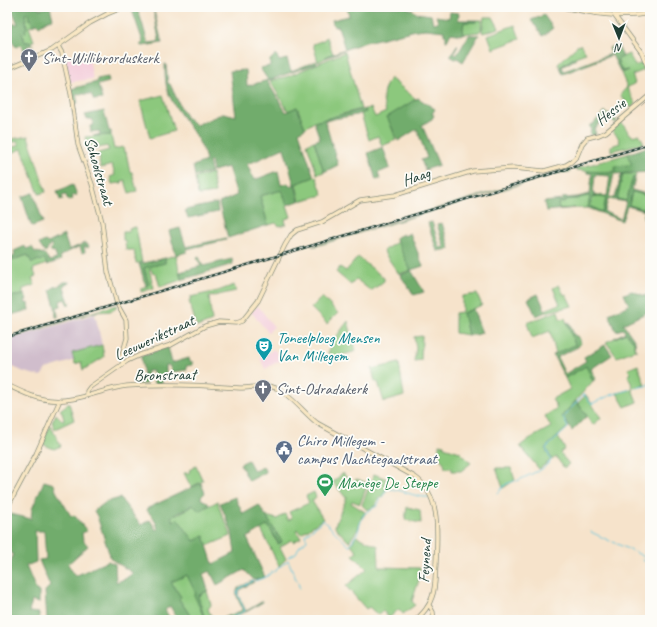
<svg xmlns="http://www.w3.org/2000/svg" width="657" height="627" font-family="Caveat,sans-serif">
<rect width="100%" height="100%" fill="#fdfcf7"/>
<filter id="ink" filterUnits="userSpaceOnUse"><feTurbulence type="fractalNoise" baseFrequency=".025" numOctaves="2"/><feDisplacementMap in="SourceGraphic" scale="8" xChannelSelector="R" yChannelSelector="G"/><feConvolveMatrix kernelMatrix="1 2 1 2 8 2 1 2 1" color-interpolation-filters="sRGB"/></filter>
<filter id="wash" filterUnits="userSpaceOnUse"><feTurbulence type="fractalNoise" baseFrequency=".012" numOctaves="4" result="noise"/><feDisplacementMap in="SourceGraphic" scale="16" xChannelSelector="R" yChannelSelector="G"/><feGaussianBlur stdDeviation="0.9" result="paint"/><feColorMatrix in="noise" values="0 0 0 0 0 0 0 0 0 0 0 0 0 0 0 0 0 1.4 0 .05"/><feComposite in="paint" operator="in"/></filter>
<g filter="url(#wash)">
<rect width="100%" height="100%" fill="#f6e3cb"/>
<path fill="#f4cfdc" d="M63 55H90V63L93 79 69 82Z
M258 306 274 327 268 332 251 312Z
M274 349 281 360 265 369 260 358Z"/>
<path fill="#d0bdcc" d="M95 314 102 345 73 353 74 360 72 361 46 369 42 375 40 376 24 372 7 364V340Z"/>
<path fill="#8cc87d" stroke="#568258" d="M28 13 29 19H31L33 25 29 27 34 41 25 42 22 33 26 32 25 29 27 28 25 14Z
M484 17H493L499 28 483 33 482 32Z
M476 20H482L481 30 479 32 462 34 464 22H476Z
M515 25 520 39 493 49 488 35Z
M327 37 333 54 318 62 313 44 324 40V39Z
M580 44 586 53 575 57 560 67 558 64 578 45 579 46Z
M345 52 361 109 314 122 305 128 297 107 288 111 270 81 289 76Z
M629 54 635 66 644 62 647 69 632 75 635 83 627 88 636 104 631 108 620 95 627 87 621 73 629 70 622 72 617 59Z
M390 78 416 99 388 117 396 140 382 146 378 136 369 140 361 114 366 112 365 109 371 108 375 117 386 112C381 97 382 92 390 78Z
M163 95 174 131 150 138 140 101Z
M620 121 632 136 639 134 644 143 611 151V146L620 143 618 137 611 129Z
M111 135 114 149 123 147 124 152H126L130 172H132L137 191 129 193 125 180 122 181V183L112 184 110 177 115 175 112 165 101 168 99 162 100 161 98 153 109 150 107 146 94 149 89 145 87 146 85 137Z
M28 136 46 192 39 194 22 149 8 154 7 149 19 145 18 141 7 144V140Z
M314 141 324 172 317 174 307 144Z
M627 154 633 165 615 166 616 171 596 172 575 170V169Z
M212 173 215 193 200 195 198 194 195 178Z
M623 174H636L635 178H633L627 201 617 199Z
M316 176 323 195 300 201 296 184Z
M282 190 291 217 285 219 286 224 279 226 276 223 268 225 260 196Z
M632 191 649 196 645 210 629 205Z
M585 196H590L588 208 559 209 558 203 564 202V200L578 199Z
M592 196 606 198 603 212 591 207Z
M136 227 142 263H136L134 250H126L125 241 123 240V232H129V228Z
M397 242 411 270 399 274 385 254 384 250Z
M28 255 32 263 36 260 44 258 47 264 33 269 36 276 32 278 35 285 23 289V294L25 295 13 296 7 303V269L10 266 7 265V262Z
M176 255 181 280 160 287 156 273 153 274 151 269H149L152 281H151L152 284H153L154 288 141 292V288L149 285 144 267 165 263V258Z
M358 257 384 278V281L371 291 356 279 351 285 336 272 340 267 346 271Z
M234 285 236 291 209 297 212 321 197 327 189 301 191 300 190 297 218 291Z
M559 285 564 295 566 294 572 306 546 312 545 310 560 304 553 288Z
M477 294 482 305 463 313 468 335 455 333V313L462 312V296Z
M322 297 338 313 327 324 311 308Z
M116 305 117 307C113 313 102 311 95 312L7 339V338Z
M558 311 560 319 565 318 575 345 556 354 550 331 532 338 527 323Z
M348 321 356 351 333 358 328 353 333 341Z
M626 333 634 341 635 350 617 357 606 342Z
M422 336 421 360 414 361 416 348 414 337Z
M102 345 104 357 83 370 81 362 75 364 72 353Z
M399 363 404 396 384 402 378 382H375L372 369Z
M638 365 645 385 633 388 628 375 631 374 628 369Z
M586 366 593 381 562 416 568 427 545 448 551 460 539 469 520 446 529 439 551 427 545 416 557 408 552 399 570 389 565 378Z
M632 389 637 402 625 407 617 393Z
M586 395 601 418 593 425 578 403Z
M69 403 74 420 55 429 52 422 56 414 62 420H64L62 412 60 410Z
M50 425 61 446 54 449 42 444Z
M558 437 565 449 560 453 569 464 564 468 556 457 552 460 546 448Z
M439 444 444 445V447L460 452 471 463 461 471H452V468H445L444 463 439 457Z
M196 466 203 481 191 487 184 473H189L190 472 189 470Z
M496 468H511L515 480 503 488Z
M343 473 353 486 356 479 368 483 360 504 352 501 351 503 365 512 364 516H362L358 529 349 542 335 527C336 520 344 505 347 497L346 498 333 482Z
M374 474 387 479 384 485 387 488 382 497H379L375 506 367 510 362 505Z
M314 492 316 497 312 501 323 519 301 534 297 529 296 531 301 538 293 542 291 540 280 547 286 559 279 566 261 529 268 525 278 544 282 542 266 516 277 519 285 514 288 520 292 518 289 512 309 503 306 496Z
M218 501C219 513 228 523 231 536L207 546 204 536 194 541 178 520 173 521 170 517 176 514 177 515 194 505 199 511Z
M407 507 420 510 421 523 405 520Z
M356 536 378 546 379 567 420 568V577L412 601 415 605 403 614 399 609 389 618 383 611 378 615 369 607 366 609 346 586 367 569 353 555 357 552 351 544Z
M187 575 197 594 195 595 204 617 198 596 207 591 211 605 208 609 213 620H193L179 599 181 597 171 582Z"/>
<path fill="#71ac6c" stroke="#487450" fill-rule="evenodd" d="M11 7H38L39 9 50 7 53 19 48 20 39 26 37 23 33 26 31 19H29L28 13 25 14 27 28 25 29 26 32 22 33 25 42H32L33 45 27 46 32 57 30 58 21 45 16 47 9 38 7 39V34L12 30V27L7 23 18 24Z
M131 7H136C142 19 144 31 148 43L157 42 159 40 153 7 162 43 143 46 140 45 143 42Z
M347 7H408V9H412L416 13 431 15 433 23 438 22 436 16 449 18 450 12 459 13 458 20H476V22H464L462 34 461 35 451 33 447 41H446V35H444V31L426 29 416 30 366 42 346 49 326 58V56L345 49 338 26 334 27 332 20 349 16Z
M543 14 553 28 543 36 531 20 540 17Z
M469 35H479L463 62 457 58 455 59 450 56 457 45H458L453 54 457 55Z
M617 44 623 57 617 60 622 71 629 70 621 73 612 55 563 74 560 67 575 57 576 59 562 67 564 71 611 54 609 48Z
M276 54 279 61 287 59 291 71 316 61 317 63 267 81 286 112 297 107 305 128 299 132 314 177 295 184 299 201 287 205 282 190 260 196 268 225 228 238 219 203 237 195 228 167 213 171 211 161H209L211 172 195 176 193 166 206 161C202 136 177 116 168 92 165 83 165 73 165 64H166L168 84H170L181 108 187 118 196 125 224 113 236 116 230 71 246 70 247 86 268 80 260 68 270 66V60ZM284 148 294 185 289 186 288 183 281 185 278 171 254 180 247 164C260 160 271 153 284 148Z
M108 77 109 82 98 85 102 99 94 100 91 94H76L78 103 74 104 71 89 97 82V79Z
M418 98 435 109 432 114 434 115 432 119 422 125 439 165 425 170 421 160 427 158 417 129 398 141 387 117Z
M365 109 366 112C353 117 339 117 325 121L338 165 324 172 314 141 320 139 314 122Z
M104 111 109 131H111V135L93 136 100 134 99 131 91 132 90 126 94 125 92 119H87L85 115Z
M605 111 608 115 610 113 617 121 615 123 610 117 608 118 604 117 600 124 598 123 597 127 594 128 596 135H590L591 128 589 126 591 124 592 125Z
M383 147 390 168 378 173 380 179 376 180 368 153Z
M647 147 650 154V172L614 174 609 197 615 198 621 175 623 174 617 199 626 201 633 177 635 178 632 190 650 195 647 210 650 211V213H648L646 220 643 218 645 211 627 206 622 221 588 208 590 196 565 200 564 202 558 203 559 209 575 208 546 211 544 202 562 200V198L577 197 590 194 592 174 587 173V171L610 173 616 171 615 166 632 165 627 154ZM595 175 610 176 607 196 593 194ZM632 192 649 196 645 210 629 205ZM593 196 606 198 603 212 591 207ZM608 199 626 202 621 219 605 212Z
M569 169 570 172 558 173 316 246H312Z
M73 185 77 195 72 196 73 199 68 201 66 195 62 196 63 199 60 200 57 191Z
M33 193 43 222 33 226 31 225 22 197Z
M217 203 218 212 188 218 185 210Z
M432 222 440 248 444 247 437 224 442 223 450 249 437 251 428 223Z
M180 228 186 247 226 238V240L187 249V252L176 255 169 231Z
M410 233 423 266 411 270 424 292 414 295 400 275 411 271 395 238 403 234 404 236Z
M64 235 69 250 85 243 89 246 88 248 84 246 85 252 82 253 80 246 60 256 61 260 47 265 44 258 41 261 39 260 32 263 28 255 12 260 11 257 15 256 14 251 25 246 26 249 32 247 35 252C43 253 46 254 49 261L57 259 54 251 52 252 50 249 52 248 51 245H50L45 253 39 244 45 241 48 243Z
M199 257 203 266 232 259 233 264 181 280 180 272 201 266 197 258Z
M165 258V263L144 268 149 285 146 286 139 264Z
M64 282H69V284H65L64 287 70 305H68L65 299 60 301 61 306 57 307 58 317H56L55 306 50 290C54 286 61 286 64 282Z
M632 291 645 296 648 295 650 299V311L623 324 635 341 636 351 635 350 634 342 626 333 614 338 625 332 623 329 616 331 609 314 629 305 624 294Z
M538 294 546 312 536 316 528 299Z
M25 295 27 300H25L26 304 28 303 29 310 7 316V303L13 296Z
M473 309 482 333 476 335H468L463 313Z
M569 322 574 335 579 337 581 343 578 347 557 357 565 374 586 361 584 357 605 345 612 355 591 369 596 379 593 381 586 366 565 378 553 355 575 345 567 323Z
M168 347 172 363 189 358 190 362H193V365L186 366 187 370 172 372 169 365H166V377H162V383L154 384 153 371H147L146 384H139V377H144L141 356Z
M576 401 587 416 572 431 562 416Z
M248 460 254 471 263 467 266 472 249 481 240 464Z
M44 481 54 484 56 491 71 516 74 515 87 531 82 533 83 540 88 546 68 564 75 576 108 561 115 564 116 582 125 579 133 573 111 559 97 516 94 511 106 502 120 498 141 525 150 520 157 531 158 529 155 520 146 509 201 483 205 493 201 497V499L207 502 209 505 199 511 193 505 171 517 173 521 178 519 194 541 204 536 213 564 235 553 232 532 220 503 235 497 243 514 259 505 282 542 279 544 268 525 247 538 265 577 254 580 244 570 217 585 210 571 203 574 208 590 198 596 204 617 194 595 196 594 187 575 171 582 181 597 179 599 193 620H178L170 606 165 610 171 620H157L156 616 151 620H47L45 591 50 586 39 560 46 559 44 531H35L36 562 26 566 36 590 39 592V603L32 601 29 612 39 613V620H7V561L11 562 13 554 7 551V513L31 519 32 509Z
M252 581 254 582 239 590 238 595 246 611 263 601V602L248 611 235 616 236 620H233L231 617 224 620H218L243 610C240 602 234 596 238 588Z"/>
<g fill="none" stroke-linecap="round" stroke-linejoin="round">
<path stroke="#60c6dd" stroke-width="1" d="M635 388 646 386 650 383
M564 416 584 394 591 404 611 395 631 389
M517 481 542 469 551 461 546 448 568 428 563 417
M498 493 506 484 515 481
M376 507 387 489C401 488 414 498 429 497
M591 532 610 541
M613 542 632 551
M635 552 644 557
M288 557 296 553 299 547 307 540 305 535 323 520 349 546 358 532 360 524 364 514 375 507
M645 557 650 559
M642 560 644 561
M645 561 646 562
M647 562 650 563
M274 572 288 560 296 579
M297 580 300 589
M255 581 266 577 272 572
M234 620 233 617 245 611 237 593 240 588 253 581"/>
</g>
</g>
<g filter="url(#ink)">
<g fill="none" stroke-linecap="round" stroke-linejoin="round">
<g stroke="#8a9080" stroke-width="5">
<path id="secondary" d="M562 7C590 13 621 19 650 13
M614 15 642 53 650 73
M58 46 62 53 71 94 78 145 92 184 102 222 108 272 117 304 126 320 127 338 121 359 123 363
M7 69 52 50 90 23 107 14 124 7
M7 385C20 391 35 399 50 400 75 403 102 389 127 386 165 383 202 385 240 388 251 389 265 383 276 388 289 393 305 414 317 423L415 477C442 496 437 535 436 564 435 575 436 587 432 597 429 607 423 613 416 620
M87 395V391L90 387 127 361 140 355 171 345 205 326 219 322 236 323 242 321 258 301 285 245 291 235 297 230 322 222 360 200 395 195 473 171 513 168 544 171 566 165 571 162 577 156 582 144 587 138 599 135 606 132 650 95
M7 508 36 454 60 400
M429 605 433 612 434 620"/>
</g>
<use href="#secondary" stroke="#f9e7c3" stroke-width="3.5"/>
<g stroke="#1f3d34" stroke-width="2.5">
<path id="rail" d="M7 337 650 144"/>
</g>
<use href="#rail" stroke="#fdfcf7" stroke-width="1" stroke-dasharray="3" stroke-linecap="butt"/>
</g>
</g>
<defs>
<g id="church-pin" transform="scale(0.9)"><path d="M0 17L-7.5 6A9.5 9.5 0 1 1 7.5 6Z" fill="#6b7280" stroke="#fdfcf7"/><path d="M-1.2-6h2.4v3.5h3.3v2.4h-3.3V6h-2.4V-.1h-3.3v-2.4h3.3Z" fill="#fff"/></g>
<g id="theatre-pin" transform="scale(0.9)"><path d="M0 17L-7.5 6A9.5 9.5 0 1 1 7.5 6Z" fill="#0f9aa8" stroke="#fdfcf7"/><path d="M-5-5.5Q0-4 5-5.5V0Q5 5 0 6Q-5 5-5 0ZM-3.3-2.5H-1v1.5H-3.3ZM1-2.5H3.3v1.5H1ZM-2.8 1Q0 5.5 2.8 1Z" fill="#fff"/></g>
<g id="civic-pin" transform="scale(0.9)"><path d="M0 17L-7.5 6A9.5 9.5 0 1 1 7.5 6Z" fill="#5c6f8a" stroke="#fdfcf7"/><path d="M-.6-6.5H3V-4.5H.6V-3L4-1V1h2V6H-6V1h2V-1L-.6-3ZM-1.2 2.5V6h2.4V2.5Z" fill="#fff"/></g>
<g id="stadium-pin" transform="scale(0.9)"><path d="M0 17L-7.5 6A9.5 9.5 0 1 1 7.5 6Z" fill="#2e9e5b" stroke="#fdfcf7"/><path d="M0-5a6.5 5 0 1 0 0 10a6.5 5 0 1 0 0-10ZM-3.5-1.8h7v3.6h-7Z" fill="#fff"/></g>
</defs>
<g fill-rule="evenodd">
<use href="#church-pin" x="29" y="57"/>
<use href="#theatre-pin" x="264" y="346"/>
<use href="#church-pin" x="263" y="388"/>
<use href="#civic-pin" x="284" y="449"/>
<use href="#stadium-pin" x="325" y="482"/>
</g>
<g text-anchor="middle" stroke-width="3.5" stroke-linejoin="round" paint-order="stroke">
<g font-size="16" fill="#5b616d" stroke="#fdfcf7" text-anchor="start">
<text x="42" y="63">Sint-Willibrorduskerk</text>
<text x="276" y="394">Sint-Odradakerk</text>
</g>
<g font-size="16" fill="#1f3d34" stroke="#fdfcf7">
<text transform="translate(610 111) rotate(-38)" y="6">Hessie</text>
<text transform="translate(100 171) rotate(74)" y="6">Schoolstraat</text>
<text transform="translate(416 176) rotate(-18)" y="6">Haag</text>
<text transform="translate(154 337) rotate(-25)" y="6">Leeuwerikstraat</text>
<text transform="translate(165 374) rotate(-1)" y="6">Bronstraat</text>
<text transform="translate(424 561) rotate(-87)" y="6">Feynend</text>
</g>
<g font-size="16" fill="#0d838f" stroke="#fdfcf7" text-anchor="start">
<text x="277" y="343">Toneelploeg Mensen<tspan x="277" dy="18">Van Millegem</tspan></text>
</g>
<g font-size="16" fill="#4e5e75" stroke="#fdfcf7" text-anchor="start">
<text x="297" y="446">Chiro Millegem -<tspan x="297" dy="18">campus Nachtegaalstraat</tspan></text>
</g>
<g font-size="16" fill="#27864d" stroke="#fdfcf7" text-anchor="start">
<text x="338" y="488">Manège De Steppe</text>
</g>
</g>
<rect width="657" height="627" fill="none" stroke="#fdfcf7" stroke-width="24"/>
<g transform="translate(619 38) rotate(179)" stroke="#fdfcf7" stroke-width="3" paint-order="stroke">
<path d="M0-3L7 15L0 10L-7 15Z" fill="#1f3d34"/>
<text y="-6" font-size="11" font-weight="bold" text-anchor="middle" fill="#1f3d34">N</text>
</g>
</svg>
